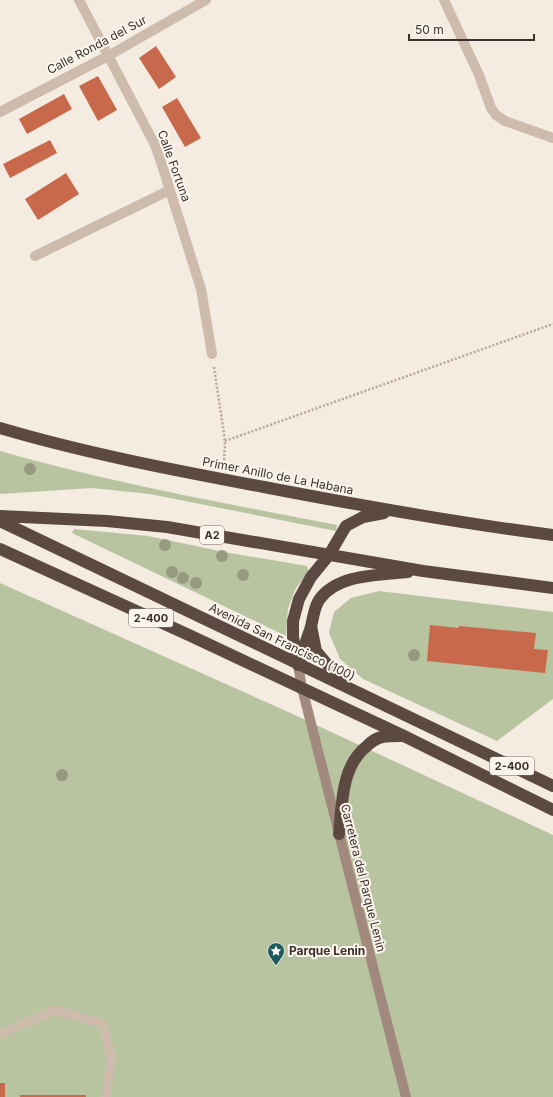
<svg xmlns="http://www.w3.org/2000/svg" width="553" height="1097" font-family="Inter,sans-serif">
<rect width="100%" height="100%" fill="#f4ebe1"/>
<path fill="#b8c4a0" d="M0 451C111 483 224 503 337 525L336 531 150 494 92 488 0 494Z
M74 529 148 536 224 552 307 566 309 572 296 588 288 608 286 636 72 533Z
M0 583 286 711 553 835V1097H0Z
M379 591 553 612V699L497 741 363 679 340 659 329 633 334 612 351 598Z"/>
<path fill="#c8694b" d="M156 46 176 77 159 89 139 58Z
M98 76 117 110 98 121 79 86Z
M64 94 72 109 27 134 19 119Z
M177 98 201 138 185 147 162 107Z
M50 140 57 153 10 178 3 164Z
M66 173 79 194 38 220 25 199Z
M430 625 458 628 459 626 536 633 534 649 548 650 545 673 427 661Z
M0 1083H5V1097H0Z
M20 1095H86V1097H20Z"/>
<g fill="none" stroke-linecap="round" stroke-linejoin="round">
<path stroke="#b9a596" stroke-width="2.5" stroke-dasharray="2 2" stroke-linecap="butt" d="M214 367 225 441 224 465
M225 441 553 324"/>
<path stroke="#cdbbac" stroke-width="9" d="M0 1034 55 1010 103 1024 111 1057 106 1097"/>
<path stroke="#cdbbac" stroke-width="10" d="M79 0 155 145 162 165 201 289 212 354
M444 0 479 75 491 108 496 115 505 121 553 138
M0 112 108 56 206 0
M35 256 170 190"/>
<path stroke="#a18a7d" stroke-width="10" d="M298 665 302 688 406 1097"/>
<path stroke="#5c4a42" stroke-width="12" d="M0 428C88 454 179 471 269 488 363 506 458 523 553 535
M0 516 107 521 167 527 423 571 553 588
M0 521 553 786
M0 549 191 636 404 736 553 810
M311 626 316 651 337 676 345 681
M298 665 293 637V621L299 599 311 577 329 555 346 526 363 517 384 513
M298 665C302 652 307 639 311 627 313 618 314 608 319 600 337 574 379 575 408 572
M339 834C342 805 341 766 367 746 371 742 377 738 382 737 388 736 395 736 401 736"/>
</g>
<g fill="#969b7f">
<circle cx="30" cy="469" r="6"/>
<circle cx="165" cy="545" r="6"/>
<circle cx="222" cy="556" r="6"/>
<circle cx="172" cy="572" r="6"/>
<circle cx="243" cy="575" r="6"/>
<circle cx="183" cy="578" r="6"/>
<circle cx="196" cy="583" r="6"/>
<circle cx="414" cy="655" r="6"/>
<circle cx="62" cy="775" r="6"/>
</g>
<defs>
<g id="sight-pin" transform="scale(0.9)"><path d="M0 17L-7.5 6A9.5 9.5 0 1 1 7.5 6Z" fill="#1f5a5e" stroke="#fbf5ee"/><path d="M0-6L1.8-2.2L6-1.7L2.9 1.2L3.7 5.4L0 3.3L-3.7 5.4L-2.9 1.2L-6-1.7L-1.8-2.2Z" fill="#fff"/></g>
</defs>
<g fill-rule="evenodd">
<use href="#sight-pin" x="276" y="951"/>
</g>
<g text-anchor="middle" stroke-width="4" stroke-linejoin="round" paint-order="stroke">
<g fill="#fbf5ee" stroke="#756b66" stroke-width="1">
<rect x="200" y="526" width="24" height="18" rx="3"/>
<rect x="129" y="609" width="44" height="18" rx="3"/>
<rect x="490" y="757" width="44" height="18" rx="3"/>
</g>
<g font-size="11" font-weight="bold" fill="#3b302b">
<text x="212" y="539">A2</text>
<text x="151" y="622">2-400</text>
<text x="512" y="770">2-400</text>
</g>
<g font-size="12" fill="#3b302b" stroke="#fbf5ee">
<text transform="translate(97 45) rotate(-28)" y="4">Calle Ronda del Sur</text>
<text transform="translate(174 166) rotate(70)" y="4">Calle Fortuna</text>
<text transform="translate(278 476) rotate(11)" y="4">Primer Anillo de La Habana</text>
<text transform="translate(282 642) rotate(26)" y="4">Avenida San Francisco (100)</text>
<text transform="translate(363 878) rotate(76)" y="4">Carretera del Parque Lenin</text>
</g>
<g font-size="12" font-weight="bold" fill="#3b302b" stroke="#fbf5ee" text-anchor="start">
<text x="289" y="955">Parque Lenin</text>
</g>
</g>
<path d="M409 34v6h125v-6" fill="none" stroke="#3b302b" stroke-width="2"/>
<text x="415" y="34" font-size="12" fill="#3b302b" stroke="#fbf5ee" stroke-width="3" paint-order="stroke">50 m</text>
</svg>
